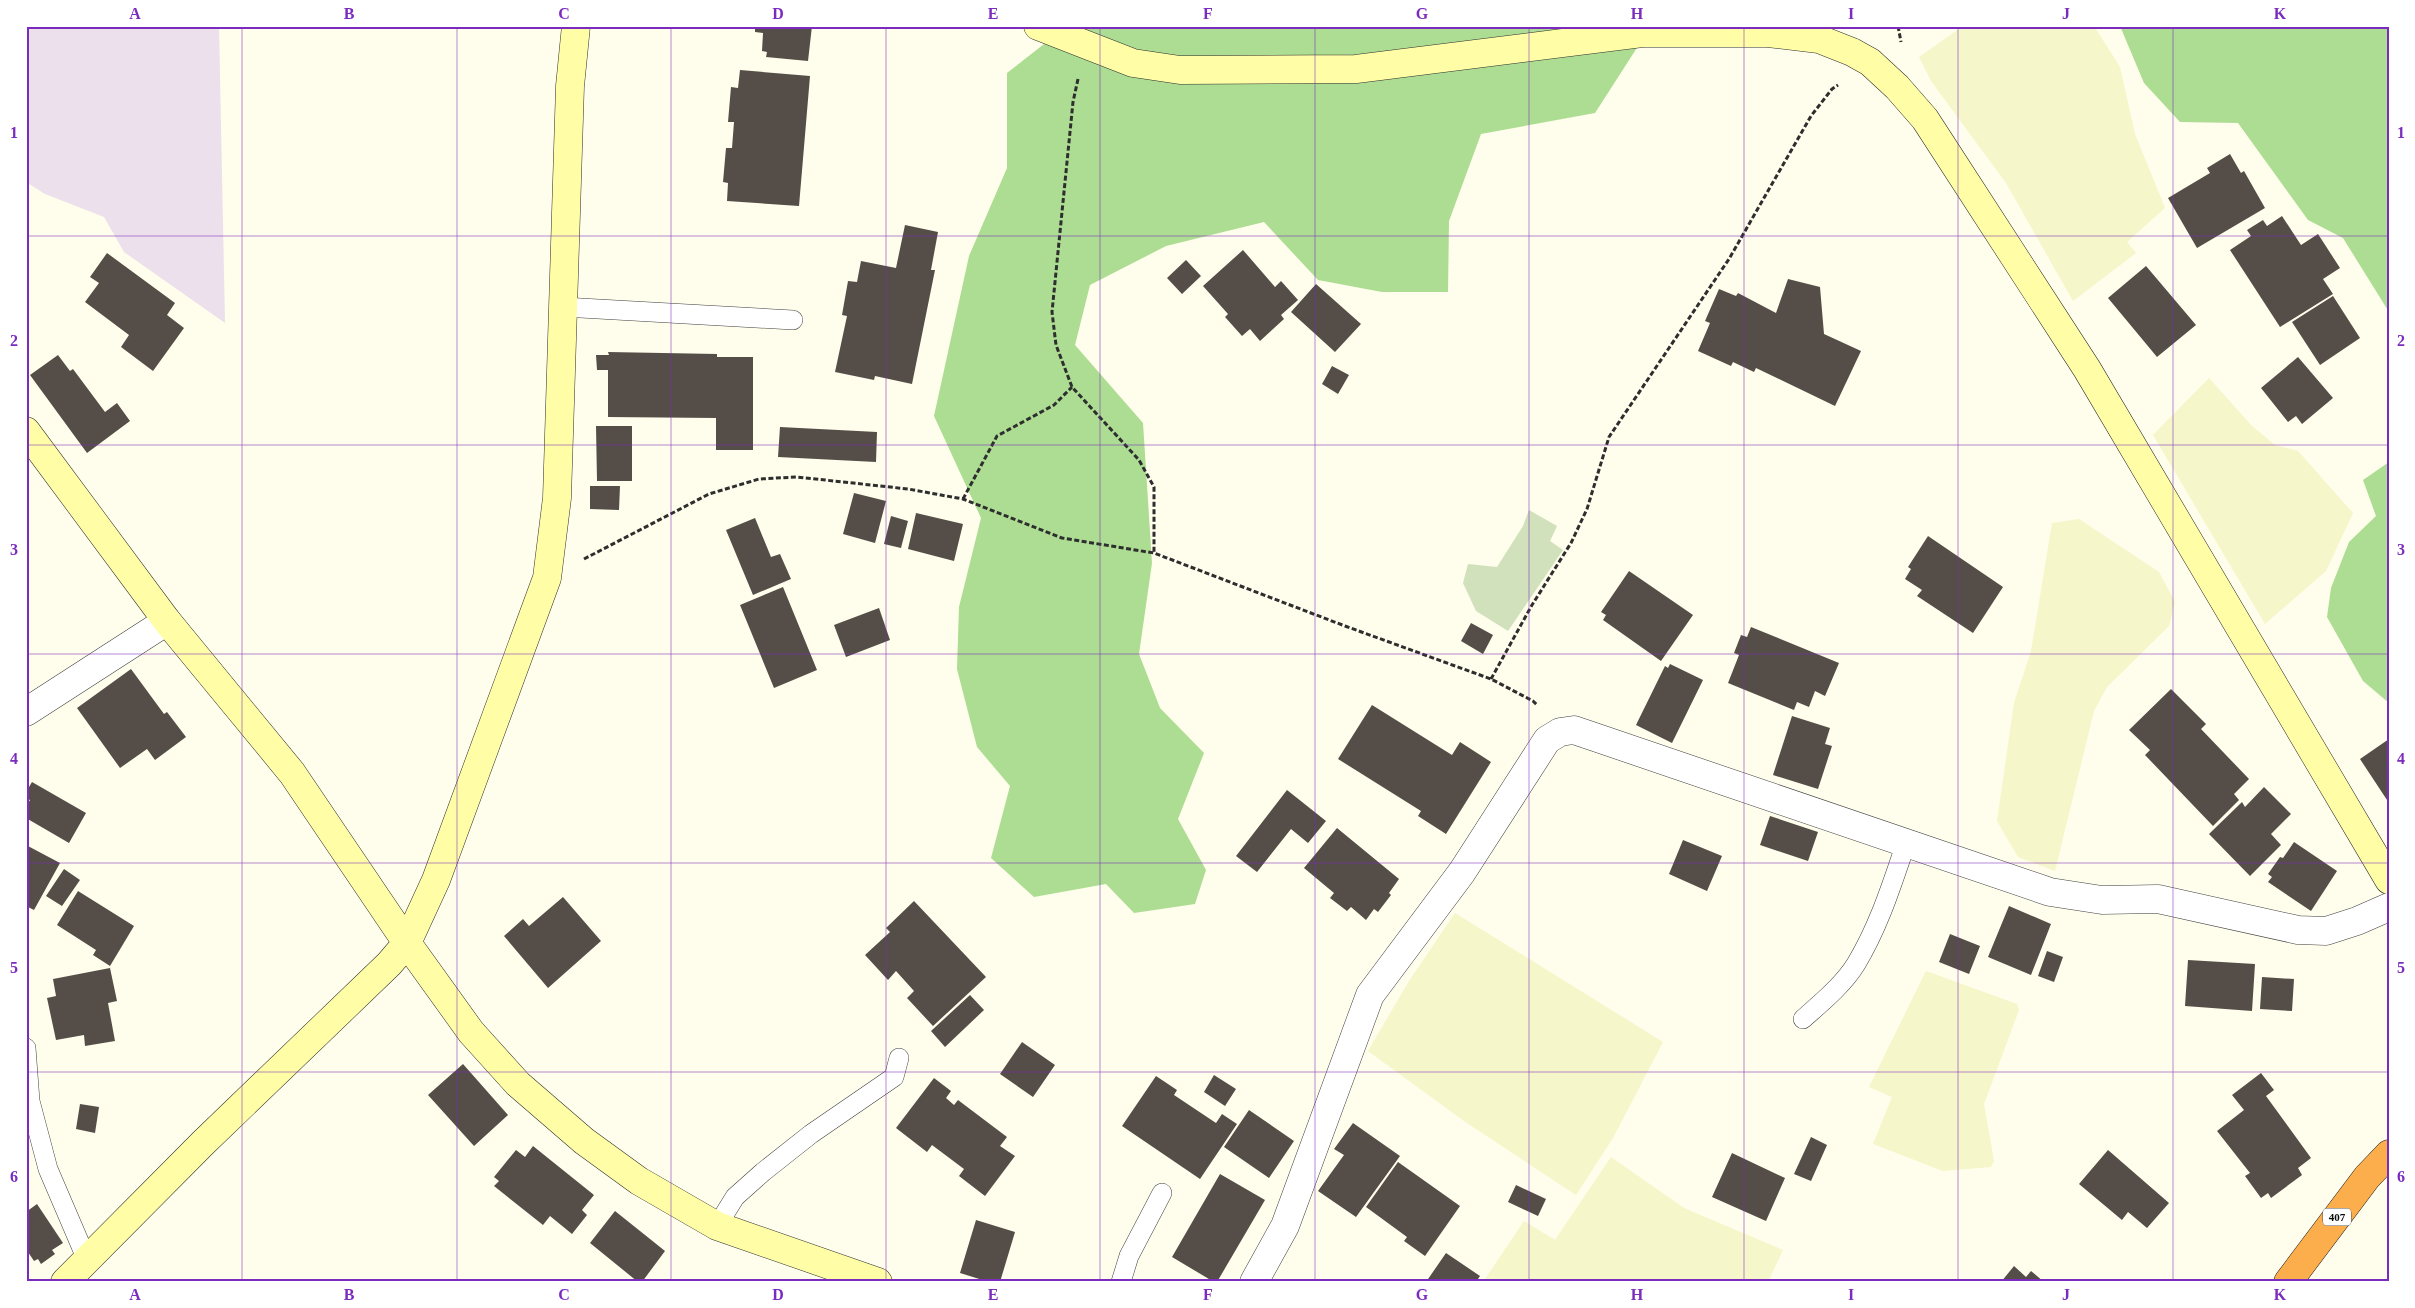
<svg xmlns="http://www.w3.org/2000/svg" width="2415" height="1308" font-family="'Times New Roman',serif">
<rect width="100%" height="100%" fill="#fffdeb"/>
<path fill="#ece0ec" d="M26 26H219L225 323 124 252 104 217 45 194 26 182Z"/>
<path fill="#f5f6ca" d="M1963 26H2094L2120 67 2135 134 2165 208 2127 242 2136 253 2073 301 2006 183 1931 81 1919 57Z
M2209 378 2252 426 2275 445 2298 451 2353 513 2326 571 2265 624 2153 435Z
M2079 519 2159 572 2175 602 2169 626 2107 687 2094 711 2055 871 2018 857 1997 821 2014 703 2031 651 2052 523Z
M1455 913 1663 1042 1613 1138 1576 1195 1464 1121 1368 1051 1409 981Z
M1926 971 2017 1004 2019 1010 1984 1104 1994 1161 1991 1167 1943 1171 1873 1144 1892 1097 1869 1087Z
M1611 1157 1684 1208 1783 1250 1768 1282H1483L1524 1221 1555 1240Z"/>
<path fill="#acdd92" d="M1067 26H1651L1595 113 1481 134 1449 221 1448 292H1382L1318 280 1264 222 1166 246 1090 285 1075 345 1143 423 1152 563 1139 654 1160 708 1204 753 1178 819 1206 870 1195 904 1134 913 1106 884 1034 897 991 858 1010 786 977 747 957 669 959 607 981 518 934 416 969 256 1007 168V73Z
M2120 26H2389V312L2343 238 2308 220 2238 123 2180 122 2144 83Z
M2389 462V703L2363 681 2327 617 2331 588 2349 542 2376 516 2363 480Z"/>
<path fill="#d1e1bc" d="M1529 510 1557 526 1550 541 1563 550 1508 631 1476 611 1463 583 1468 564 1497 567 1523 526Z"/>
<path fill="#554e48" d="M755 26H812L808 61 766 57 767 52 762 51 763 33 755 32Z
M740 70 810 76 799 206 727 201 728 183 723 182 726 148H732L734 122H728L731 87 738 88Z
M2230 154 2241 173 2244 171 2265 208 2197 248 2168 198 2210 173 2207 168Z
M2282 216 2301 245 2318 234 2340 268 2323 279 2333 294 2280 327 2230 250 2251 236 2247 230 2263 220 2267 226Z
M905 225 938 232 931 270H935L912 384 875 376 874 380 835 372 847 316 842 315 848 281 857 282 861 261 896 268Z
M1243 250 1275 287 1281 281 1298 300 1281 315 1284 319 1260 341 1250 329 1242 336 1225 317 1228 314 1203 286Z
M107 253 175 303 167 315 184 328 153 371 121 347 129 335 85 302 99 283 90 277Z
M1186 260 1201 276 1182 294 1167 278Z
M2146 266 2196 325 2157 357 2108 298Z
M1788 279 1820 287 1824 334 1861 351 1835 406 1756 368 1754 372 1733 362 1731 366 1698 351 1710 323 1705 321 1719 289 1736 296 1738 293 1776 313Z
M1316 284 1361 324 1335 352 1291 312Z
M2333 296 2360 338 2320 365 2292 322Z
M608 352 717 354V357H753V450H716V418L608 417V370H597L596 355H609Z
M58 355 70 371 73 369 105 412 117 403 130 421 87 453 30 375Z
M2298 357 2333 398 2302 424 2296 416 2288 422 2261 388Z
M1332 366 1349 375 1338 394 1322 384Z
M596 426H632V481H597Z
M780 427 877 432 876 462 778 457Z
M590 486H620L619 510 590 509Z
M854 493 886 501 875 543 843 534Z
M916 513 963 524 954 561 908 549Z
M891 516 908 521 901 548 884 544Z
M755 518 771 557 780 554 791 579 753 595 726 530Z
M1928 536 2003 587 1973 633 1917 596 1922 590 1905 579 1911 569 1908 567Z
M1629 571 1693 615 1661 661 1603 620 1606 615 1601 612Z
M783 587 817 670 774 688 740 605Z
M879 608 890 640 846 657 834 625Z
M1471 623 1493 635 1483 654 1461 641Z
M1751 627 1839 663 1825 696 1815 691 1809 707 1797 702 1794 710 1728 683 1739 655 1734 653 1741 635 1747 637Z
M1670 664 1703 680 1672 743 1636 725 1665 666 1668 668Z
M131 669 164 714 167 712 186 737 155 760 147 749 120 768 77 708Z
M2171 689 2206 724 2201 729 2249 779 2234 794 2239 800 2213 826 2145 755 2150 750 2129 730Z
M1372 705 1452 755 1460 742 1491 762 1446 834 1418 816 1421 811 1338 759Z
M1792 716 1830 728 1825 744 1832 746 1818 789 1773 775Z
M2389 739V803L2360 759Z
M32 782 86 813 69 843 26 818V807L30 800 26 798V792Z
M2264 787 2291 814 2271 834 2281 845 2250 876 2209 834 2242 802 2245 807Z
M1287 790 1326 821 1308 843 1291 829 1257 872 1236 856Z
M1770 816 1818 832 1808 861 1760 845Z
M1337 828 1399 879 1389 893 1391 895 1378 912 1374 909 1366 920 1351 907 1347 911 1330 898 1334 893 1304 868Z
M1683 840 1722 856 1707 891 1669 874Z
M2294 842 2337 871 2311 911 2268 882 2272 877 2268 874 2280 857 2283 858Z
M26 845 60 863 34 910 26 906Z
M64 869 80 880 62 906 46 896Z
M78 891 134 926 110 966 93 955 96 950 57 925Z
M563 897 601 941 548 988 504 936 523 919 529 926Z
M914 901 986 977 933 1026 907 998 914 991 896 971 888 980 865 955 890 932 886 928Z
M2009 906 2051 924 2031 975 1988 957Z
M1950 934 1980 946 1969 974 1939 962Z
M2047 951 2063 957 2054 982 2038 976Z
M2188 960 2255 964 2252 1011 2185 1006Z
M110 968 117 1001 108 1003 115 1041 85 1046 84 1035 56 1040 47 998 56 996 53 979Z
M2262 977 2294 979 2292 1011 2260 1009Z
M970 995 984 1010 945 1047 931 1031Z
M1022 1042 1055 1065 1033 1097 1000 1074Z
M463 1064 508 1115 474 1146 428 1095Z
M2261 1073 2274 1090 2266 1096 2311 1158 2298 1168 2302 1175 2271 1198 2268 1193 2261 1198 2245 1176 2250 1173 2217 1131 2244 1110 2232 1095Z
M1214 1075 1236 1089 1225 1106 1204 1092Z
M1156 1076 1177 1090 1174 1095 1216 1123 1222 1114 1237 1124 1200 1179 1122 1126Z
M934 1078 951 1091 946 1098 954 1105 958 1100 1007 1137 1000 1146 1015 1156 985 1196 959 1176 964 1169 932 1145 927 1152 896 1128Z
M80 1104 99 1107 95 1133 76 1129Z
M1249 1110 1294 1141 1269 1178 1224 1147Z
M1353 1123 1400 1156 1356 1217 1318 1191 1344 1155 1334 1149Z
M1811 1137 1827 1145 1811 1181 1794 1174Z
M533 1146 594 1195 582 1210 587 1215 572 1234 550 1216 543 1225 494 1186 499 1181 494 1177 516 1150 525 1157Z
M2108 1150 2169 1203 2147 1228 2128 1212 2122 1220 2079 1184Z
M1732 1153 1785 1178 1766 1221 1712 1197Z
M1398 1162 1460 1206 1425 1256 1404 1241 1407 1237 1366 1207Z
M1220 1174 1265 1200 1217 1282H1214L1172 1257Z
M1516 1185 1546 1199 1538 1216 1508 1202Z
M37 1204 63 1243 52 1250 55 1254 41 1264 38 1259 34 1261 26 1249V1212Z
M615 1211 665 1251 642 1282H638L590 1243Z
M976 1220 1015 1232 1000 1282H989L960 1273Z
M1446 1253 1480 1276 1476 1282H1426Z
M2014 1266 2026 1277 2031 1271 2044 1282H2001Z"/>
<g fill="none" stroke-linecap="round" stroke-linejoin="round">
<g stroke="#3f3f3f" stroke-width="20">
<path id="lane" d="M563 307 793 320
M1803 1019C1822 1002 1843 985 1856 964 1879 926 1892 884 1906 843
M26 1048 30 1101 48 1169 87 1260
M717 1226 735 1197 763 1172 811 1134 894 1077 899 1058
M1121 1282 1129 1256 1162 1193"/>
</g>
<g stroke="#3f3f3f" stroke-width="29">
<path id="street" d="M26 712 167 621
M1254 1282 1285 1226 1370 995 1462 872 1547 740 1560 732 1574 730 2050 892 2102 900 2158 899 2298 930 2326 931 2357 921 2389 907"/>
</g>
<g stroke="#2e2e2e" stroke-width="29">
<path id="secondary" d="M1038 26 1133 63 1180 70 1356 69 1642 33H1768L1819 39 1852 52 1870 62 1897 87 1925 119 2087 369 2389 880
M26 431 167 621 292 773 407 943 471 1032 518 1084 584 1141 639 1181 717 1226 878 1282
M65 1282 203 1143 389 964 407 943 436 880 547 578 557 498 570 86 576 26"/>
</g>
<g stroke="#1d1d1d" stroke-width="29">
<path id="highway" d="M2288 1282 2367 1177 2389 1154"/>
</g>
<path stroke="#2e2e2e" stroke-width="3" stroke-dasharray="5 2.5" stroke-linecap="butt" d="M1898 26 1901 42
M1078 79 1073 102 1052 312 1056 345 1072 387 1139 460 1154 487V553
M963 499 997 436 1054 405 1072 387
M584 559 709 494 759 479 797 477 908 489 963 499 1062 538 1154 553 1345 626 1491 679 1533 701 1537 705
M1491 679 1532 605 1571 543 1587 509 1609 437 1729 259 1811 116 1832 89 1838 85"/>
<use href="#lane" stroke="#fff" stroke-width="19"/>
<use href="#street" stroke="#fff" stroke-width="28"/>
<use href="#secondary" stroke="#fffea6" stroke-width="28"/>
<use href="#highway" stroke="#fcae4d" stroke-width="28"/>
</g>
<path fill="none" stroke="#7b2cbf" stroke-width="1" stroke-opacity="0.55" d="M242 26V1282M457 26V1282M671 26V1282M886 26V1282M1100 26V1282M1315 26V1282M1529 26V1282M1744 26V1282M1958 26V1282M2173 26V1282M26 236H2389M26 445H2389M26 654H2389M26 863H2389M26 1072H2389"/>
<g text-anchor="middle" stroke-width="5" stroke-linejoin="round" paint-order="stroke">
<rect fill="#fff" stroke="#555" stroke-width="1" x="2323" y="1208.5" width="28" height="17" rx="4"/>
<g font-size="11" font-weight="bold" fill="#0c0c0c">
<text x="2337" y="1221">407</text>
</g>
</g>
<rect width="2415" height="1308" fill="none" stroke="#ffffff" stroke-width="55"/>
<rect x="28" y="28" width="2360" height="1252" fill="none" stroke="#7b2cbf" stroke-width="2"/>
<g font-size="16" text-anchor="middle" font-weight="bold" fill="#7b2cbf">
<text x="135" y="19">A</text>
<text x="349" y="19">B</text>
<text x="564" y="19">C</text>
<text x="778" y="19">D</text>
<text x="993" y="19">E</text>
<text x="1208" y="19">F</text>
<text x="1422" y="19">G</text>
<text x="1637" y="19">H</text>
<text x="1851" y="19">I</text>
<text x="2066" y="19">J</text>
<text x="2280" y="19">K</text>
<text x="14" y="138">1</text>
<text x="2401" y="138">1</text>
<text x="14" y="346">2</text>
<text x="2401" y="346">2</text>
<text x="14" y="555">3</text>
<text x="2401" y="555">3</text>
<text x="14" y="764">4</text>
<text x="2401" y="764">4</text>
<text x="14" y="973">5</text>
<text x="2401" y="973">5</text>
<text x="14" y="1182">6</text>
<text x="2401" y="1182">6</text>
<text x="135" y="1300">A</text>
<text x="349" y="1300">B</text>
<text x="564" y="1300">C</text>
<text x="778" y="1300">D</text>
<text x="993" y="1300">E</text>
<text x="1208" y="1300">F</text>
<text x="1422" y="1300">G</text>
<text x="1637" y="1300">H</text>
<text x="1851" y="1300">I</text>
<text x="2066" y="1300">J</text>
<text x="2280" y="1300">K</text>
</g>
</svg>
